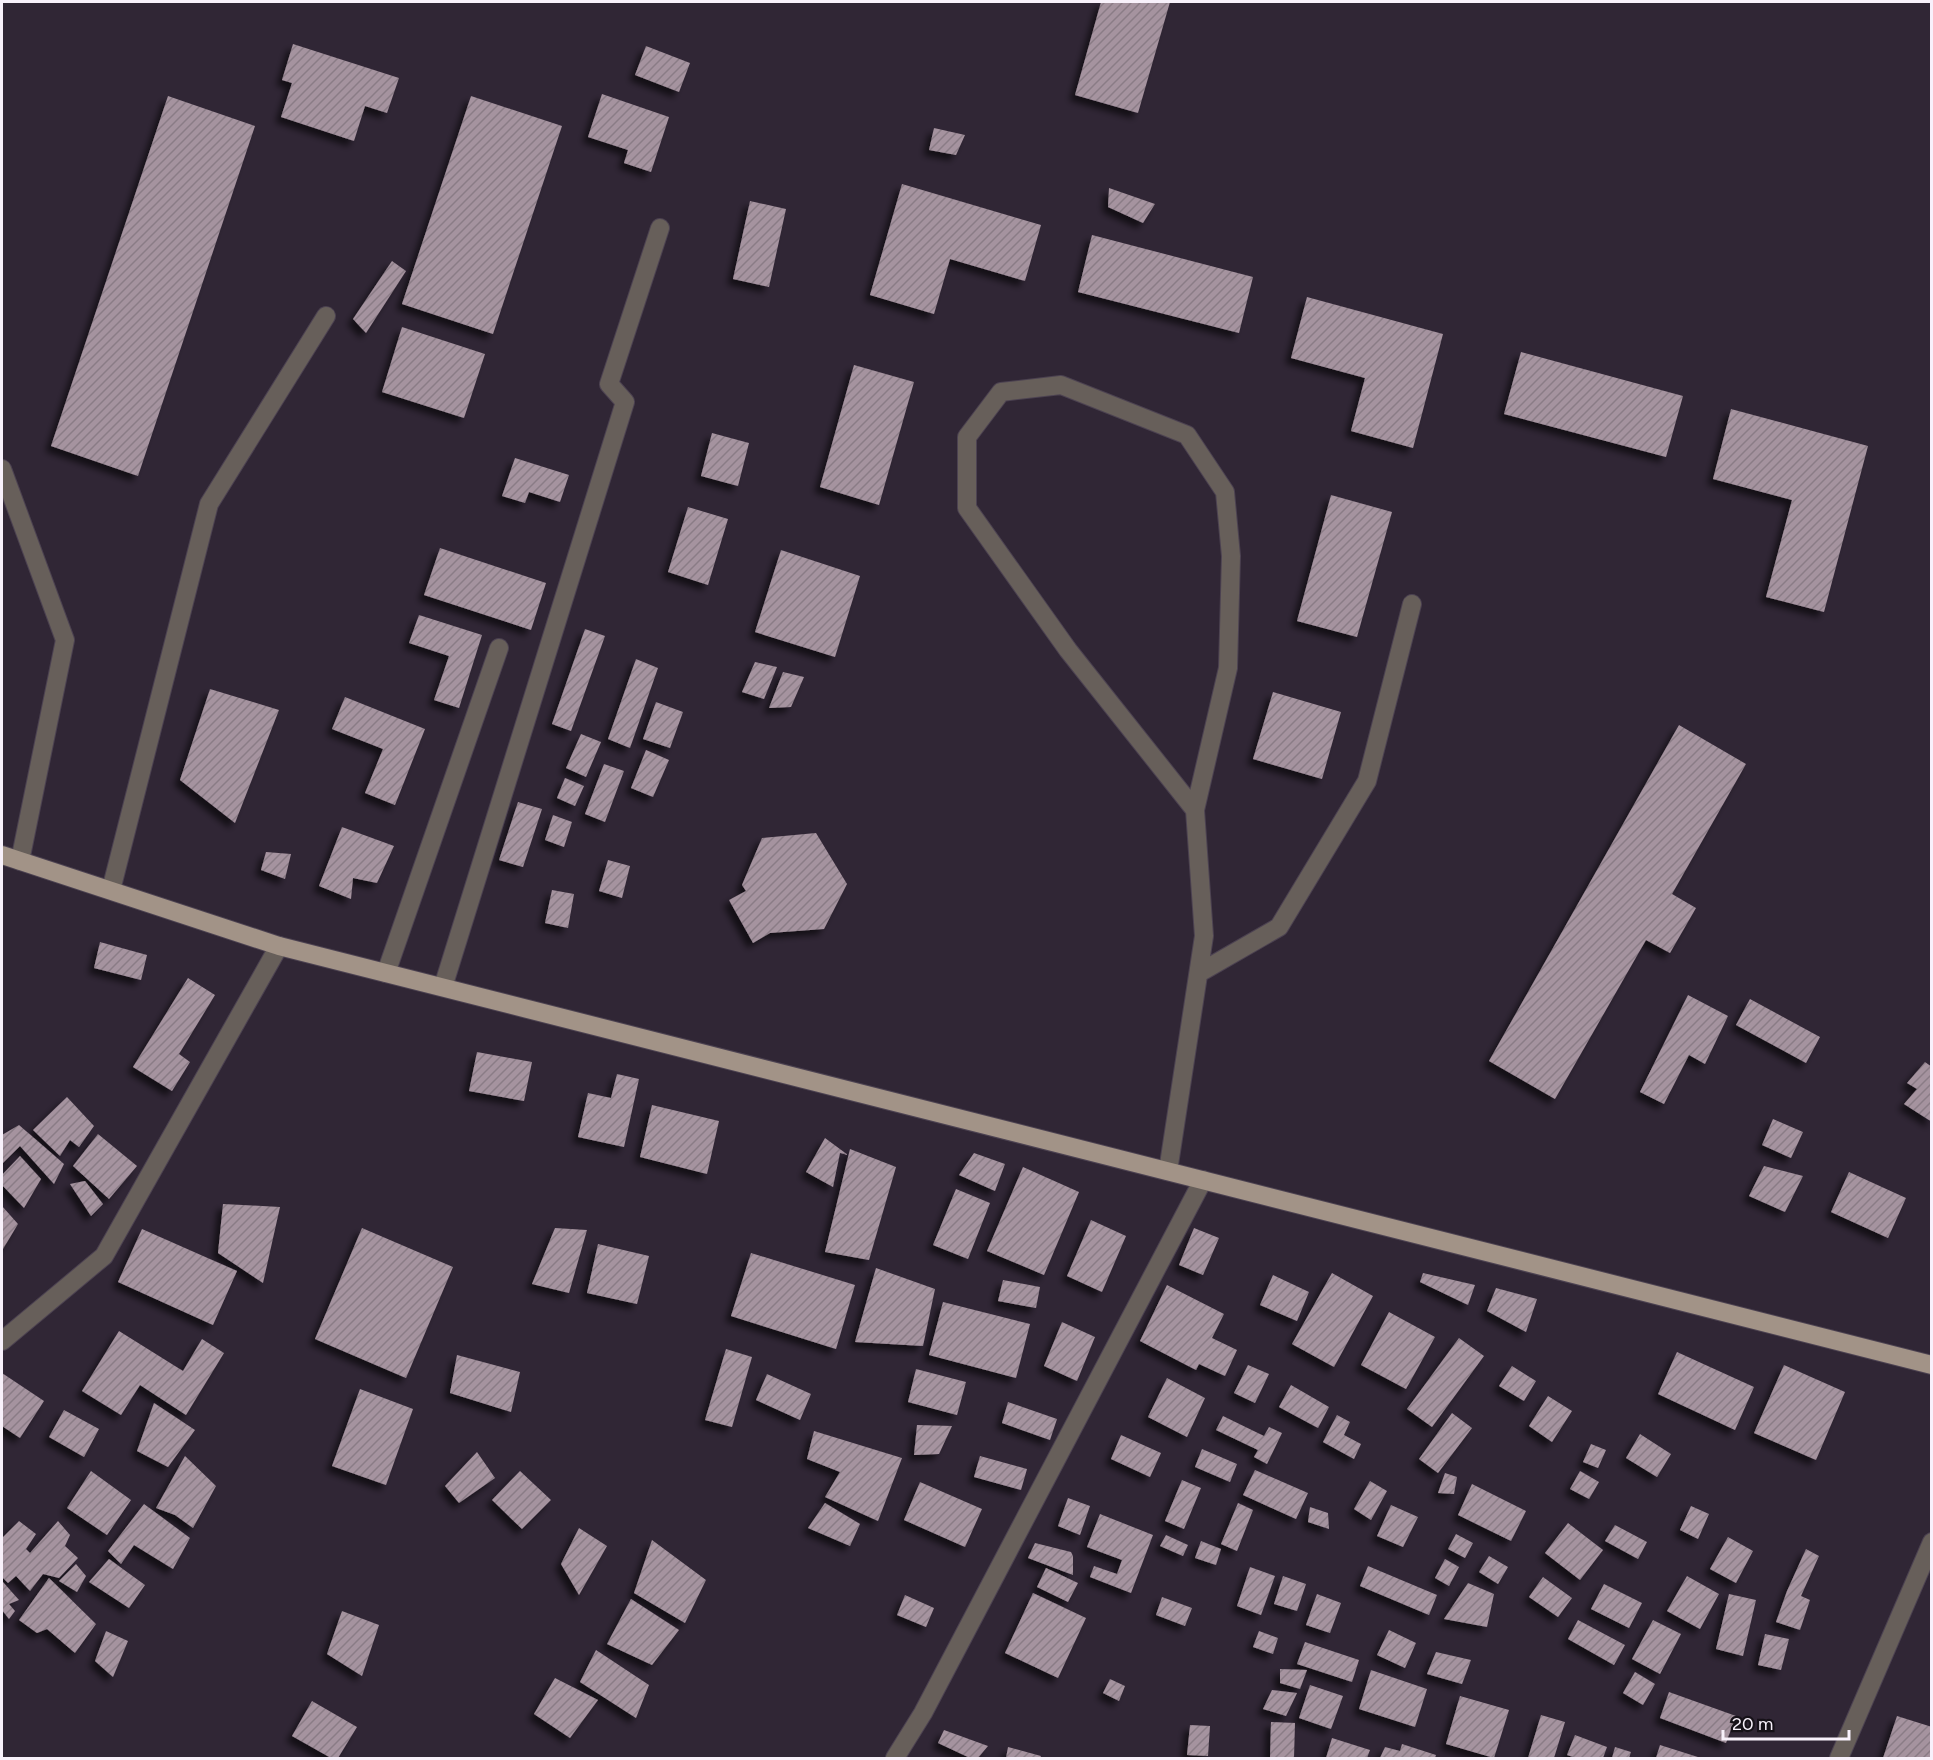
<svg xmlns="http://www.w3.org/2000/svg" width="1933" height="1760" font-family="Figtree,sans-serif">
<defs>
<pattern id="building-hatch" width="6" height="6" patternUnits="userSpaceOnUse" patternTransform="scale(1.5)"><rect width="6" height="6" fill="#a5939f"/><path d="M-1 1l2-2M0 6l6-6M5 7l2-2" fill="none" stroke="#8a7c86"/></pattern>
<filter id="shadow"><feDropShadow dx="-5.5" dy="5.5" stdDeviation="3" flood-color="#0009"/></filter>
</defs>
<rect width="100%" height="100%" fill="#302635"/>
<path fill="url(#building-hatch)" filter="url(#shadow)" d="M1101 2H1170L1138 113 1075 95Z
M293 44 399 78 387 113 365 106 354 141 281 117 292 83 282 80Z
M646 46 690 63 679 92 635 75Z
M602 94 669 117 651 172 624 163 628 150 588 137Z
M168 96 255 126 138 476 51 446Z
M471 96 562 126 493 334 402 304Z
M934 128 965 135 956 155 929 150Z
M902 184 1041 225 1025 281 950 259 934 314 870 295Z
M1109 188 1155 204 1143 223 1108 207Z
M750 201 786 209 769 287 733 279Z
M1092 235 1253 277 1239 333 1078 292Z
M392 261 406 271 366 333 353 319Z
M1307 297 1443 334 1413 448 1351 431 1365 378 1291 358Z
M402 327 485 354 464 418 382 392Z
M1521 352 1683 396 1666 457 1504 414Z
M854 365 914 382 879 505 820 487Z
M1731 409 1868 446 1824 612 1766 597 1792 500 1713 479Z
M712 433 749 443 738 486 701 476Z
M515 458 569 475 560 502 529 492 525 503 502 496Z
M1331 495 1392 512 1357 637 1297 621Z
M688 507 728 519 708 585 668 572Z
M440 548 546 583 531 630 424 595Z
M781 550 860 576 835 657 755 632Z
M419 615 482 635 459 708 434 700 449 656 409 643Z
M585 629 605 636 571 731 552 724Z
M636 659 658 668 630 748 608 739Z
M755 662 777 667 764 699 742 692Z
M783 672 804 677 791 707 769 708Z
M210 689 279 710 235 823 180 780Z
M1273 692 1341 712 1322 779 1253 759Z
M345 697 425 729 395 805 365 793 383 749 332 729Z
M656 702 683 712 670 748 643 739Z
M1679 725 1746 764 1672 894 1696 908 1670 953 1646 940 1555 1099 1489 1061Z
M581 734 601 742 586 777 566 768Z
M646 750 669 760 653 797 631 788Z
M604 764 624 771 605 822 585 814Z
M565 778 584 786 575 806 557 798Z
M518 802 542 809 523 867 499 860Z
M553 815 572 822 564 847 545 840Z
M342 827 394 846 377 883 353 878 351 899 319 886Z
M816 833 847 884 824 929 770 933 753 943 729 900 746 891 742 885 762 838Z
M266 852 291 854 285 879 261 870Z
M608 860 630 866 622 898 599 891Z
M552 890 574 894 568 928 545 923Z
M100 942 147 955 141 980 94 968Z
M188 978 215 995 179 1054 190 1062 172 1091 133 1067Z
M1688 995 1728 1016 1705 1064 1689 1055 1664 1104 1640 1092Z
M1750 999 1820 1037 1806 1063 1736 1025Z
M477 1052 532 1062 524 1101 469 1091Z
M1925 1062 1932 1067V1122L1904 1104 1917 1089 1907 1083Z
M617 1074 639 1079 624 1147 578 1137 588 1093 611 1098Z
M67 1097 94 1126 79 1147 70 1140 60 1156 33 1130Z
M652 1105 719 1121 707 1174 640 1157Z
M1773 1119 1803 1132 1791 1158 1762 1145Z
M19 1125 64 1164 54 1184 20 1146 2 1164V1135Z
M98 1134 137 1166 109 1199 73 1166Z
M825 1138 848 1155 840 1153 833 1187 806 1172Z
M850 1149 896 1167 869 1260 825 1252Z
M974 1153 1005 1164 995 1191 959 1175Z
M20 1156 41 1179 24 1208 2 1185V1175Z
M1764 1166 1803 1176 1785 1212 1749 1196Z
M1023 1167 1079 1192 1044 1275 987 1251Z
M1849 1172 1906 1198 1888 1238 1831 1212Z
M85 1181 103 1204 91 1216 70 1184Z
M956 1189 990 1203 968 1259 933 1245Z
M223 1204 280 1207 263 1283 218 1253Z
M2 1206 18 1224 3 1249 2 1247Z
M1091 1220 1126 1236 1102 1292 1067 1276Z
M362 1228 453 1267 406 1378 315 1339Z
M555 1228 587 1230 569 1293 532 1284Z
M1194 1228 1219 1238 1203 1275 1179 1265Z
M142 1229 237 1271 213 1325 118 1282Z
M598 1244 649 1256 637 1304 587 1293Z
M751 1253 855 1285 836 1349 731 1316Z
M876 1268 935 1289 923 1346 855 1342Z
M1332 1273 1373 1296 1334 1367 1292 1344Z
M1423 1273 1475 1285 1468 1305 1420 1282Z
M1273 1275 1309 1292 1297 1321 1260 1305Z
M1003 1280 1040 1287 1036 1308 998 1301Z
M1167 1285 1224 1314 1212 1338 1237 1350 1225 1376 1199 1364 1196 1370 1140 1341Z
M1496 1288 1537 1299 1526 1332 1487 1311Z
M943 1302 1030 1324 1016 1378 929 1355Z
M1389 1312 1435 1337 1406 1389 1361 1365Z
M1062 1322 1095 1337 1077 1381 1044 1366Z
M119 1331 183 1371 202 1339 224 1353 186 1415 140 1385 121 1415 82 1391Z
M1459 1338 1484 1356 1432 1427 1407 1409Z
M726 1349 752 1357 732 1427 705 1420Z
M1677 1352 1754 1387 1735 1430 1658 1394Z
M457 1355 520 1372 511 1412 450 1393Z
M1248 1365 1269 1374 1255 1403 1234 1393Z
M1784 1365 1845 1392 1816 1460 1754 1433Z
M1512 1366 1536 1381 1524 1401 1499 1386Z
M916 1369 966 1382 957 1415 908 1402Z
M2 1373 44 1401 20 1438 2 1426Z
M767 1374 811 1394 800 1420 756 1400Z
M1167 1378 1205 1398 1187 1437 1148 1417Z
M1291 1385 1329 1407 1318 1428 1279 1407Z
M360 1389 413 1409 386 1485 332 1466Z
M1548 1396 1572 1411 1552 1442 1529 1426Z
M1008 1402 1057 1419 1050 1440 1002 1423Z
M154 1403 195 1430 168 1467 137 1451Z
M64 1410 99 1429 84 1457 49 1437Z
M1452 1413 1472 1428 1438 1473 1419 1459Z
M1337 1415 1350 1422 1344 1435 1361 1444 1354 1459 1323 1442Z
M1223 1416 1264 1436 1269 1427 1282 1433 1267 1464 1254 1457 1258 1450 1216 1430Z
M917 1425 952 1426 939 1454 914 1455Z
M814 1431 902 1458 878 1521 825 1497 840 1472 807 1459Z
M1640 1434 1671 1454 1657 1477 1626 1458Z
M1121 1435 1161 1453 1150 1477 1111 1459Z
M1591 1444 1606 1450 1598 1468 1583 1462Z
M1202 1449 1237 1464 1230 1482 1195 1467Z
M477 1452 495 1478 459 1503 445 1486Z
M185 1456 216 1486 193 1528 175 1515 156 1508Z
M980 1456 1027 1469 1021 1490 974 1477Z
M1255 1470 1308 1493 1296 1519 1243 1495Z
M91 1471 131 1500 107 1535 67 1508Z
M520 1471 551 1500 522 1529 492 1500Z
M1580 1471 1599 1482 1589 1499 1570 1489Z
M1445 1473 1457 1477 1454 1494 1438 1493Z
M1182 1480 1201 1488 1184 1529 1165 1521Z
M1370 1481 1387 1491 1371 1520 1354 1509Z
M920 1482 982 1509 965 1547 904 1520Z
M1472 1484 1526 1511 1511 1541 1458 1515Z
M1068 1498 1090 1506 1080 1535 1058 1526Z
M825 1503 860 1524 850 1546 808 1528Z
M1238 1503 1253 1510 1237 1551 1221 1544Z
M144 1504 190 1538 173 1569 134 1545 121 1564 108 1551Z
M1391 1505 1418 1517 1403 1547 1377 1536Z
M1691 1506 1709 1514 1698 1539 1680 1530Z
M1310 1507 1328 1513 1329 1529 1308 1522Z
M1100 1514 1153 1535 1131 1593 1090 1577 1094 1566 1117 1574 1122 1560 1087 1547Z
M19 1521 36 1534 26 1549 30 1553 58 1521 70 1535 65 1546 78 1558 59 1578 43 1574 30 1591 16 1576 8 1583 2 1577 3 1568 2 1566V1538Z
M1568 1523 1603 1550 1580 1580 1545 1553Z
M1615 1525 1647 1542 1638 1559 1605 1541Z
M579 1528 607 1546 579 1595 561 1564Z
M1456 1534 1473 1543 1465 1558 1448 1549Z
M1166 1535 1188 1545 1183 1556 1160 1546Z
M1728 1537 1753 1551 1736 1583 1710 1569Z
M652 1540 706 1580 685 1623 634 1593Z
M1201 1541 1221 1549 1216 1565 1195 1558Z
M1035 1543 1071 1552 1073 1556V1575L1028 1558Z
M1806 1549 1819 1556 1801 1596 1810 1600 1800 1630 1776 1622 1787 1591Z
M1489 1556 1508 1567 1498 1584 1479 1572Z
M109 1559 145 1585 129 1608 89 1582Z
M1445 1559 1459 1567 1449 1586 1435 1578Z
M76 1564 86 1576 77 1592 59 1581Z
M1368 1566 1437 1595 1429 1615 1360 1586Z
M1250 1567 1275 1576 1261 1615 1237 1606Z
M1046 1568 1078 1583 1068 1602 1037 1587Z
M1283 1576 1306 1584 1297 1611 1274 1604Z
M1687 1576 1719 1594 1700 1629 1667 1611Z
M1543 1577 1572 1598 1558 1617 1529 1597Z
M49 1578 96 1624 75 1653 47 1629 37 1633 19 1620Z
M2 1581 19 1600 9 1604 15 1611 9 1619 2 1610Z
M1468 1583 1494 1594 1487 1627 1444 1619Z
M1604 1584 1642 1603 1629 1628 1591 1609Z
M1033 1593 1086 1618 1058 1678 1005 1653Z
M1317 1594 1341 1603 1330 1633 1306 1625Z
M1729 1594 1756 1600 1743 1656 1716 1649Z
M905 1595 934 1608 926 1627 897 1615Z
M1162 1597 1192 1608 1185 1626 1156 1615Z
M631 1599 679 1630 652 1665 607 1644Z
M342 1611 379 1625 362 1676 327 1654Z
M1578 1620 1625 1645 1614 1665 1568 1639Z
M1653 1620 1681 1634 1660 1674 1632 1659Z
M1389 1630 1416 1643 1405 1668 1377 1655Z
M106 1631 128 1641 113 1677 95 1661Z
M1259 1631 1278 1638 1273 1654 1253 1647Z
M1765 1634 1789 1639 1781 1670 1758 1665Z
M1305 1642 1359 1660 1352 1682 1297 1664Z
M596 1650 649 1685 636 1718 580 1682Z
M1436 1652 1471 1660 1462 1684 1427 1674Z
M1280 1669 1307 1670 1300 1689 1280 1683Z
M1371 1670 1427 1689 1415 1727 1359 1709Z
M1635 1672 1655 1684 1643 1705 1623 1693Z
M555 1678 598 1700 570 1738 534 1714Z
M1110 1679 1125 1686 1119 1701 1103 1693Z
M1310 1685 1343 1696 1331 1729 1299 1718Z
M1272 1690 1297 1693 1286 1716 1263 1709Z
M1669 1692 1736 1716 1726 1743 1660 1718Z
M1460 1696 1509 1710 1494 1758 1446 1744Z
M312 1701 357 1727 338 1758H331L292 1736Z
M1541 1715 1565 1722 1554 1758H1528Z
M1897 1716 1932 1727V1758H1883Z
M1271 1722 1295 1723 1294 1758H1270Z
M1190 1725 1210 1726 1208 1756 1187 1755Z
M944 1730 988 1746 978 1758H970L938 1743Z
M1575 1735 1607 1747 1603 1758H1576L1567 1755Z
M1332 1738 1370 1750 1367 1758H1326Z
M1402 1744 1436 1755 1435 1758H1380L1385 1747 1400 1751Z
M1660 1745 1701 1758H1656Z
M1008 1747 1041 1756 1040 1758H1006Z
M1615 1747 1631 1752 1629 1758H1612Z"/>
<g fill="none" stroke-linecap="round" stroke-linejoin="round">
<g stroke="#4c4251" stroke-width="20">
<path id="minor" d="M2 469 65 640 20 861
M111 890 209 504 326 316
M386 973 499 648
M1199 973 1279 927 1367 781 1412 604
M443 987 625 402 609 384 660 228
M1168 1171 1204 936 1195 810 1068 650 967 508V437L1001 392 1061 385 1187 435 1225 492 1231 556 1228 668 1195 810
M2 1341 104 1256 279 946
M895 1758 923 1713 1203 1180
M1839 1758 1932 1542"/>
</g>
<g stroke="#4c4251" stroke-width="20">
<path id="major" d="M2 855 279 946 1932 1365"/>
</g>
<use href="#minor" stroke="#675f5a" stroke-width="18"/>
<use href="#major" stroke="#a29387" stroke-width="18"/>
</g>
<rect width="1933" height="1760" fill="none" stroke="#f8f1fb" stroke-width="6"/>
<path d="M1723 1730v9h126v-9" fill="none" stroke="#f8f1fb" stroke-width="3"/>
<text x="1732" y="1730" font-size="18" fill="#f8f1fb" stroke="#161118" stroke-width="4.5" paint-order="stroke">20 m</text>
</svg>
